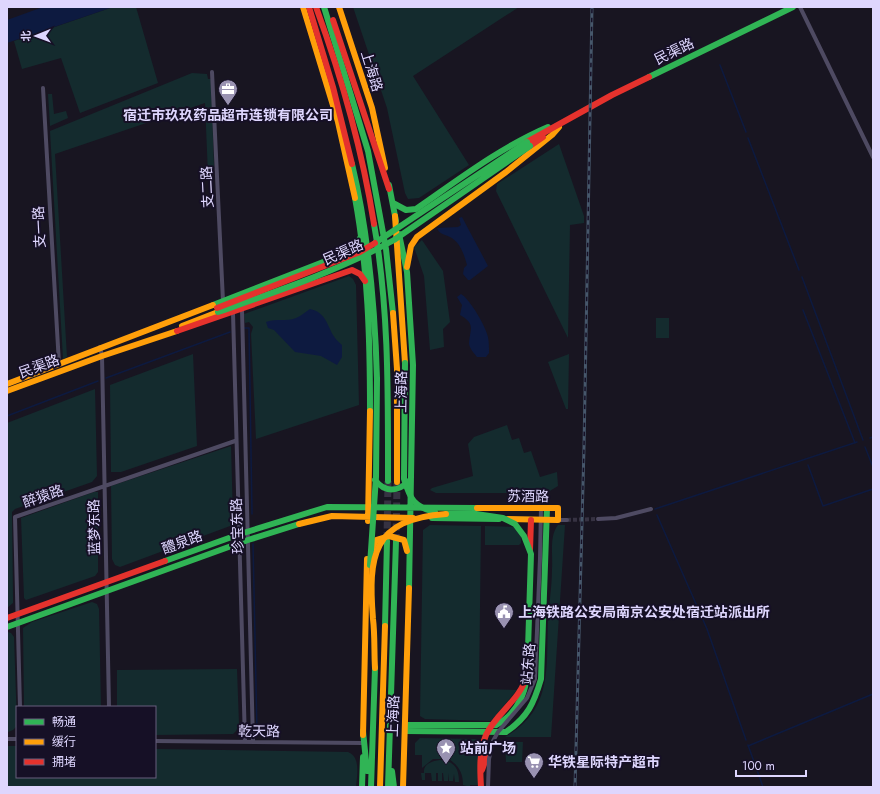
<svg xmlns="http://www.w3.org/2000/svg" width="880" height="794" font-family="Jost,'Noto Sans SC',sans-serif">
<rect width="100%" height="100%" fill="#181521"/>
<path fill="#142b2e" d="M113 7H136L158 83 80 113 61 58 22 69 14 41Z
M353 7H519L413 76 469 165 419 198 408 199 405 193 387 108Z
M192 73 207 74 208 79H211L214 168 211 170 212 174 208 175 205 103 55 154 67 357 63 359 50 131Z
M48 94H52L54 114 66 111 68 118 50 126Z
M559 144 584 216V223L570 225 568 338 496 191 497 184Z
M422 240 443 271 450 322 443 329 444 347 430 350 424 276 414 247Z
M349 276 353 279 356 285 359 405 256 439 251 334 253 327 249 322 245 323 244 314Z
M656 318H669V338H656Z
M193 354 197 446 121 472H111L110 385Z
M569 354 568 409H566L548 362Z
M95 389 97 476 92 482 15 509 12 512 13 597V603L7 608V423Z
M507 425 512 440 519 438 524 453 531 451 540 477 557 472 558 486 548 492 541 493H436L430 490 432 488 473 476 468 444 474 437Z
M231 446 233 518V523L230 526 120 567 115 565 112 559 111 486Z
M94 492H98V572L95 576 26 600 24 598 21 518Z
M430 525 481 526 479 689 517 690 491 721 425 719 420 716 423 530Z
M558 525H565L551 737H505C553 710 546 668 548 621 549 604 552 586 552 569 553 555 549 536 558 525Z
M485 526 521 527V543L519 545H485Z
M92 602 97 604 99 609 101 707H24L23 628 32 622Z
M8 632 11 633 14 637 17 726 13 730 8 732Z
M237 669 239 724 236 731 233 734 155 735V707H117V670Z
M420 738 478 739V785H470V787L463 785C463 773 459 766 449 759L448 751 447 759H433L422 768V755H415V743Z
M507 742H523L522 762H506L505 743Z
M7 746H17V777H155V749L348 752C361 757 357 775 356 787H7Z
M440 760C455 761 459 769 459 782H455L454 774 453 781H449V773L448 781H444L443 773H442V781H438V773H436V781H432L431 773H425V780H422L421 773H424C423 764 432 761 440 760Z"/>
<path fill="#0d1a40" d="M43 7H113L7 43V20Z
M462 217 488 266 470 280H468L463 274 464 268 467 265C464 254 460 242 450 237 444 234 439 234 437 228L458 227 461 225 459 218Z
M461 294C470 299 486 327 488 337 489 342 489 348 489 353L486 357H477C474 353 469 348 469 343 470 329 476 324 460 315L462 305 457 297Z
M310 309C325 312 327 324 333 335 335 339 339 342 342 345V357L337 365 321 356 295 352 274 330 268 328 266 322C277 318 286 322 296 318 301 316 305 312 310 309Z"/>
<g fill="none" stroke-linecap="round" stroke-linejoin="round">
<path stroke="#0d1a40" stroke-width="1.5" d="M720 65 746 132
M748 138 799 270
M802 277 863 440
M803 310 855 443
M244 328H249L252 514
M106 378 230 332
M7 416 98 381
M870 438 873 437
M865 447 873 467
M808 465 823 506 873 489
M655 509 857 442
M657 515 707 629 746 740
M253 544 257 732
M748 745 763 787
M748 746 873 694"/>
<path stroke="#363242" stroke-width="4" stroke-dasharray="4 2" stroke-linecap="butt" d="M567 520 598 519"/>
<path stroke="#363242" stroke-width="7" stroke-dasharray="7 3.5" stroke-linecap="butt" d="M387 539 388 481
M396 541 397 483"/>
<path stroke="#4e4a62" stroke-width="4" d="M800 7 873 157
M212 72 223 301
M43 88 59 364
M242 310 253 742
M233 313 245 742
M100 347 102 356 109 707
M598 519 616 518 651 509
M558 520H567
M540 558 541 508
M20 707 15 517 235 441
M7 739H17
M155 741 363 743"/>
<path stroke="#30b455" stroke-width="6" d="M324 7 368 151 386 249 393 313
M649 77 793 7
M352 164C369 235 375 306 377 379
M389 185 396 221
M355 198C368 268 370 340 370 411
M393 203 406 210 416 209C458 180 501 147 548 127
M374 224C389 308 388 395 388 481
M399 234 407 272 413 365 409 588
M213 305 349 252 357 247 360 238
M375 480C385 493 398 492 409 481
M432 518 499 519
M165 561 240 534 327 507 477 508
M385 626 387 541
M7 627 248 540 299 524
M405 725H496C515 715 524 698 527 677
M363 731 367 771
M405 731 506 732C528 717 534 703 541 679L547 508
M392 771 394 787
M362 787 363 757
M371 787 375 668
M388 787 396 541"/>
<path stroke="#ff9f0a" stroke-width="6" d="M303 7 338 122 355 198
M339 7 372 108 385 168
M395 216 405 363
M407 267 411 246 417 237 506 172 552 135 559 127
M393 313 397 369V482
M182 326 218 312
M7 384 213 305
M7 391 102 356 177 331
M477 508H558V520L508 519
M368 521 370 411
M299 524 332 516 413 518
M372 549 376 540 389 536 404 540 407 551
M363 735 367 559
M380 787 385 626
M403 787 409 588"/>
<path stroke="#e5322d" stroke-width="6" d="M309 7 333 87 352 164
M316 7C342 78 362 149 374 224
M333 20 389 189
M527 142 612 95 649 77
M530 146 543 137
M177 331 352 270 360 274 365 281
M530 550 531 520
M7 618 165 561
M482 770 490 748"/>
<g stroke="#46576b" stroke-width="3">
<path id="rail" d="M575 787 584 447 592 7"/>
</g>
<use href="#rail" stroke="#161026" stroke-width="1.5" stroke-dasharray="4.5" stroke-linecap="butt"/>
<path stroke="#4e4a62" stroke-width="4" d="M488 787 489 759 493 741 498 732 527 698 535 679 540 558"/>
<path stroke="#30b455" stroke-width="6" d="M375 243 527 142
M218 312C278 291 338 271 394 240L530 146
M405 363 404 479C410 499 414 507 435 512
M446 514H476L503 518 515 524 524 536 531 554 528 649
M370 565 376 477 377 379"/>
<path stroke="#ff9f0a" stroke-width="6" d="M375 668C374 652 375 635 373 619 368 556 372 519 446 514"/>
<path stroke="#e5322d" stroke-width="6" d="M217 308 360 252 375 243
M481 787C480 770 479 752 486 735 496 713 522 699 527 674 529 666 528 657 528 649"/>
</g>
<defs>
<g id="office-pin" transform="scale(1)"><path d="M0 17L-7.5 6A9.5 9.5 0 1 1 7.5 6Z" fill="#9992b1" stroke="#161026"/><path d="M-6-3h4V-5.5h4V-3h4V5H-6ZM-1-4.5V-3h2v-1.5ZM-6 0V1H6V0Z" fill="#fff"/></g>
<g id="civic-pin" transform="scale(1)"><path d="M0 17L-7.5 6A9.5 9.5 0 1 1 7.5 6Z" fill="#9992b1" stroke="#161026"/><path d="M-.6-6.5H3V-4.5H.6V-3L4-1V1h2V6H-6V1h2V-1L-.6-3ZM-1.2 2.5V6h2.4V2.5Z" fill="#fff"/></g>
<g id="sight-pin" transform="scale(1)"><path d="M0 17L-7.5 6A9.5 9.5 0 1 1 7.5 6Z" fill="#9992b1" stroke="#161026"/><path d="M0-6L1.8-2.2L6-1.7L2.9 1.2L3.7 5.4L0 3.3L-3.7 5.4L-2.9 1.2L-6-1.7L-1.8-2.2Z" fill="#fff"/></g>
<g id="supermarket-pin" transform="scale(1)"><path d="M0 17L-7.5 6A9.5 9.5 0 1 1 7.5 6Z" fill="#9992b1" stroke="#161026"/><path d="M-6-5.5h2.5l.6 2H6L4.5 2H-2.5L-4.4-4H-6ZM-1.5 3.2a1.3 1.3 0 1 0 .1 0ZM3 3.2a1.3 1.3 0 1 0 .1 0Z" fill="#fff"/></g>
</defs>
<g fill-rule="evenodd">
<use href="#office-pin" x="228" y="89"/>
<use href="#civic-pin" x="504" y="612"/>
<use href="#sight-pin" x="446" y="748"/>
<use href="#supermarket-pin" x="534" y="762"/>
</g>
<g text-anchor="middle" stroke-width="4" stroke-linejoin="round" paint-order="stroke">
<g font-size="14" fill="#ded6fe" stroke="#161026">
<text transform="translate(674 51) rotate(-26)" y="5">民渠路</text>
<text transform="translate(372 71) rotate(73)" y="5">上海路</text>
<text transform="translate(207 187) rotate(-93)" y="5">支二路</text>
<text transform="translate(39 227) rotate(-93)" y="5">支一路</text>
<text transform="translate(343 252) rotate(-24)" y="5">民渠路</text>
<text transform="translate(39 366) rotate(-20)" y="5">民渠路</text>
<text transform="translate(401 392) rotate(-89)" y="5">上海路</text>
<text transform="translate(43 496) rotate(-19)" y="5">醉猿路</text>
<text transform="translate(528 496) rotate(1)" y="5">苏酒路</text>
<text transform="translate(237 526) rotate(-92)" y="5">珍宝东路</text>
<text transform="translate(94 527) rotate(-91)" y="5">蓝梦东路</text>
<text transform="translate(182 542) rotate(-20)" y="5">醴泉路</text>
<text transform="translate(528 664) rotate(-85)" y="5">站东路</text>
<text transform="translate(393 716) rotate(-88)" y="5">上海路</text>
<text transform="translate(259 731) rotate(1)" y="5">乾天路</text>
</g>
<g font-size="14" font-weight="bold" fill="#ded6fe" stroke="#161026" text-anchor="start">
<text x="228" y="120" text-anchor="middle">宿迁市玖玖药品超市连锁有限公司</text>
<text x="518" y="617">上海铁路公安局南京公安处宿迁站派出所</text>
<text x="460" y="753">站前广场</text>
<text x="548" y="767">华铁星际特产超市</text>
</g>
</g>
<rect width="880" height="794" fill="none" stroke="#ded6fe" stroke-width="16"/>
<rect x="16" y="706" width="140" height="72" fill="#161026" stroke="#665f7c"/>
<rect x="24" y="719" width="20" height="6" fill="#30b455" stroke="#665f7c"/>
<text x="52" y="726" font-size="12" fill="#ded6fe">畅通</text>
<rect x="24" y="739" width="20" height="6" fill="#ff9f0a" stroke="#665f7c"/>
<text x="52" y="746" font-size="12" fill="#ded6fe">缓行</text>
<rect x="24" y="759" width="20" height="6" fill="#e5322d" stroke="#665f7c"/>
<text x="52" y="766" font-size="12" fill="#ded6fe">拥堵</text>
<g transform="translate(36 36) rotate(269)" stroke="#161026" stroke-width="3" paint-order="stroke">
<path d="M0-3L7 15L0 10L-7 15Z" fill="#ded6fe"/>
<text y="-6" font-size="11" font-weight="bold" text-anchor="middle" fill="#ded6fe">北</text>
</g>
<path d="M736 770v6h70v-6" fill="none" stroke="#ded6fe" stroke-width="2"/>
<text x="742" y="770" font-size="12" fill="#ded6fe" stroke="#161026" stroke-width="3" paint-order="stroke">100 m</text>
</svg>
